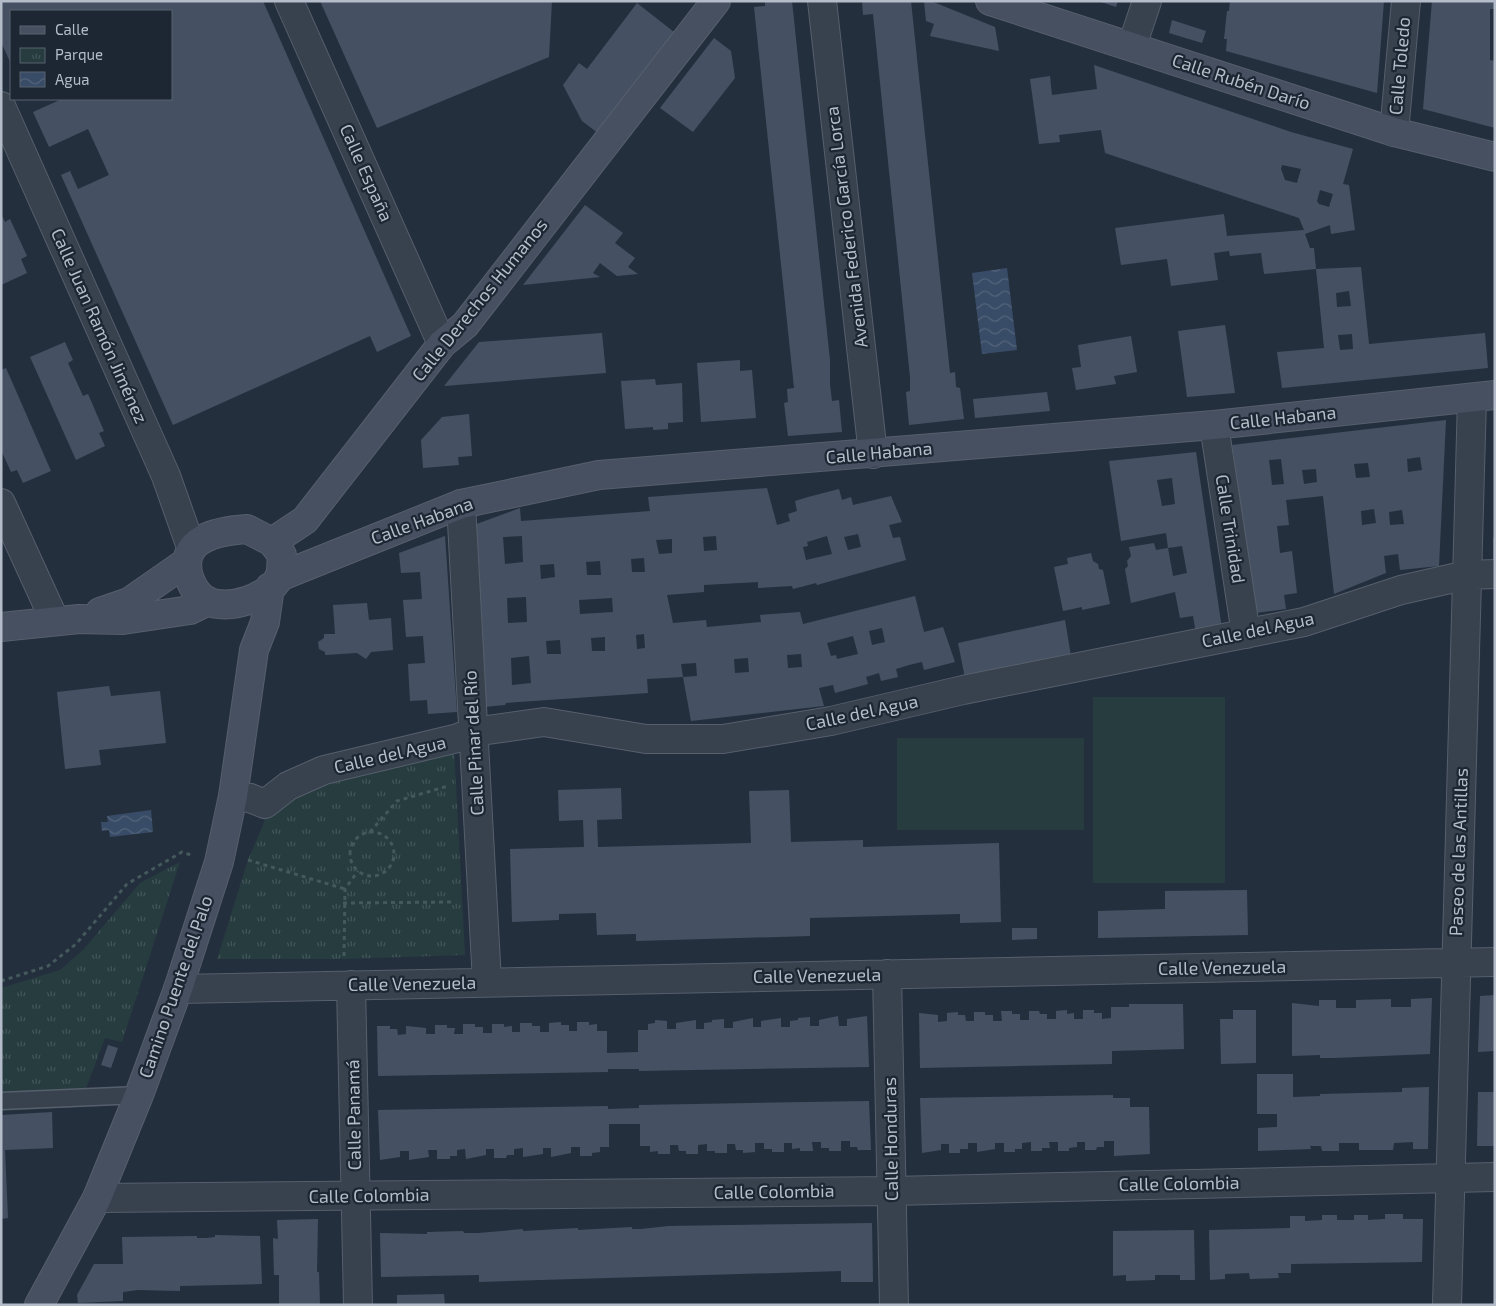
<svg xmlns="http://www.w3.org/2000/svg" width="1496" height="1306" font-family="'Exo 2',sans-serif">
<defs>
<pattern id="park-tufts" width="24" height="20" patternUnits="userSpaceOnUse" patternTransform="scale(1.25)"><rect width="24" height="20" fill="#263c3f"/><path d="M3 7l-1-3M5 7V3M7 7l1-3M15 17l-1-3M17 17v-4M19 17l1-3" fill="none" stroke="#435659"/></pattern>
<pattern id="water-waves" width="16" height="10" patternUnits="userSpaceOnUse" patternTransform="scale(1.25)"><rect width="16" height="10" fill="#394c67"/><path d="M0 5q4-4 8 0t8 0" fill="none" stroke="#53647b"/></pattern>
</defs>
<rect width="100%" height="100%" fill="#242f3e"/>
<path fill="#263c3f" d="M1093 697H1225V883H1093Z
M897 738H1084V830H897Z"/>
<path fill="url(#park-tufts)" d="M454 747 465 955 344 959H217L248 860 271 806 297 787Z
M180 862 122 1042 105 1038 79 1107 1 1111V988L60 970 83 950 140 883Z"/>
<path fill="url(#water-waves)" d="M1007 268 1017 350 982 354 972 273Z
M151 810 153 832 110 837 109 830 102 831 101 822H108L107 816Z"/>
<path fill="#455162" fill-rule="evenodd" d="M1 1H263L411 336 377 352 370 336 173 425 61 175 70 171 78 189 109 175 88 129 49 147 33 112 62 99H171V11H11V64L1 42Z
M320 1H552L549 57 377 128Z
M765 1H792L830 360V385L832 401 839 400 842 432 788 436 784 403 788 402 787 389 794 388 754 7 765 6Z
M862 1H911L950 373 955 372 956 387 960 388 964 419 909 425 906 392 910 391V377L873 14 863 15Z
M924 1H931L995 27 999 51 930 36 934 24 926 21Z
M1098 1H1118L1116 7Z
M1230 1H1384L1377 93 1226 51 1227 39H1224L1227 11H1229Z
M1432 1H1495V9H1490V60L1495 61V128L1423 109Z
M637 3 674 32 598 133 582 121 563 85 579 63 587 69Z
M1172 20 1206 31 1202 43 1169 33Z
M714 38 731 51 735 78 693 132 660 108Z
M1094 65 1291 132 1353 149 1343 184 1349 185 1355 230 1331 234 1330 225 1305 234 1310 248H1314L1316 269 1264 274 1261 253 1230 256 1229 251 1214 253 1218 280 1171 286 1167 259 1121 265 1115 228 1224 214 1227 236 1304 230 1299 218 1105 153 1101 130 1059 135 1060 142 1039 144 1030 79 1050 76 1052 95 1097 89ZM1282 165 1301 169 1297 183 1285 180 1281 169ZM1320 190 1333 194 1329 207 1319 204 1317 201Z
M585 205 623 233 615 243 635 258 628 267 638 274 617 276 600 263 593 273 600 277 523 285Z
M1 214 5 222 10 219 27 256 21 259 27 273 1 285Z
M1361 267 1369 344 1485 333 1488 368 1282 388 1277 352 1324 348 1316 269ZM1349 291 1351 306 1337 307 1336 293ZM1352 334 1353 349 1340 350 1338 335Z
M1225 325 1235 393 1187 397 1178 331Z
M602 333 606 373 444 386 479 342Z
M1131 336 1137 372 1114 376 1116 384 1076 390 1072 368 1081 367 1078 345Z
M65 342 73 360 68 363 83 396 88 394 104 431 99 433 105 446 76 460 30 357Z
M740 360V371L752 370 756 418 701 422 697 363Z
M6 368 51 471 23 483 17 470 11 472 1 450V370Z
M655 379 656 385 682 383 683 422 668 423V429L653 430V427L625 429 621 381Z
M1047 392 1050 411 975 418 973 399Z
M469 414 472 456 458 457 459 465 423 468 421 440 442 417Z
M1446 420 1439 566 1400 570 1398 554 1384 556 1386 573 1334 594 1323 496 1286 500 1289 525 1277 526 1280 553 1292 551 1297 593 1284 595 1286 609 1256 613 1232 445ZM1420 457 1422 470 1408 472 1407 459ZM1281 459 1284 484 1272 485 1269 460ZM1368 463 1370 477 1356 478 1354 464ZM1316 469 1317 482 1304 484 1302 470ZM1374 509 1376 523 1362 525 1361 511ZM1402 510 1404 524 1390 525 1389 512Z
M1196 452 1222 629 1196 633 1193 616 1180 618 1175 592 1131 603 1125 569 1128 566 1127 561 1131 556 1129 547 1154 543 1156 550 1168 548 1166 533 1121 541 1109 461ZM1172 478 1175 504 1162 506 1157 480ZM1182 546 1187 573 1173 576 1168 548Z
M767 488 777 525 790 521 788 514 797 511 795 501 808 497 839 489 842 500 851 497 853 505 891 496 902 522 889 525 893 538 900 537 906 560 817 585 816 583 793 589 792 586 758 588V582L704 585V592L667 595 673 623 706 620 707 627 761 622 760 615 800 612 803 624 915 596 924 632 943 627 955 662 924 670 922 662 909 665 896 669 898 677 881 681 879 673 866 677 868 684 835 693 833 685 819 688 824 706 691 721 683 677 647 679 648 693 506 703 505 705 484 707 471 526 520 508 521 521 650 511 648 497ZM858 534 861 547 848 550 844 537ZM522 536 523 562 505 564 503 537ZM716 536 717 550 704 551 703 537ZM827 536 832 554 806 560 803 547 808 546 807 542ZM672 539V553L659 554 656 540ZM644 558 645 572H632L631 559ZM600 561 601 575H587L586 562ZM554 564 555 577 541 579 540 565ZM526 597 527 622 508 623 507 598ZM612 598 613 612 580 614 579 600ZM882 628 885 642 872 645 869 631ZM644 634 645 648 637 649 636 635ZM853 636 858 654 837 659 836 655 831 656 827 643ZM605 637V651H592L591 638ZM560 640 561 654H547L546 641ZM801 654 802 667 788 668 787 655ZM529 656 531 683 512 685 511 658ZM748 658 749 672 735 673 734 659ZM696 663 697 676 683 677 681 664Z
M445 536 457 712 428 714 427 700 410 701 408 664 425 663 423 636 406 637 403 600 422 599 420 572 401 573 399 553Z
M1493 538H1495V559L1493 560Z
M1091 553 1093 561 1098 564 1099 569 1103 570 1110 604 1082 610V607L1063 611 1054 567 1068 564 1067 558Z
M367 603 369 620 391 618 393 650 371 652 366 659 357 653 325 655V652L319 649 318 642 324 638V634H335L333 605Z
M1065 620 1071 656 965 678 958 643Z
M109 686 111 696 160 691 166 743 99 750 101 765 65 769 57 692Z
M621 788 622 819 597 820 598 847 751 843 749 791 789 790 791 842 863 840V847L999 843 1001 922 960 923V914L810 918V936L636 941V934L597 935 596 913 559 914V920L512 922 510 849 584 847 583 820 559 821 558 790Z
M1247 890 1248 935 1098 938V911L1165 909V891Z
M1012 928H1037V939L1012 940Z
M1495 995V1051L1478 1052 1480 996Z
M1432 998 1430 1054 1333 1058H1320V1055L1292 1056V1003L1319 1006V1000H1336V1008H1356V1000L1391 999V1007H1411V999Z
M1129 1004H1183L1184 1049 1112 1051V1064L920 1068 919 1013 938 1015V1022L947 1021V1013L958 1012V1015H965L966 1021H974V1012H985V1015H993V1021H1002L1001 1011H1012V1014H1020V1020H1029V1011H1039L1040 1014H1047V1019H1056V1011L1067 1010V1014L1074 1013V1019H1083V1010H1094V1013H1102V1019L1111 1018V1007H1129Z
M1233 1010H1256V1063L1221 1064 1220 1019H1233Z
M838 1016 839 1026H847V1019L867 1016 869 1067 639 1071V1069H608V1072L378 1076 377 1026H390V1029H397L398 1035 406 1034V1026L426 1028V1034H435V1025H447V1028H455L454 1034H463V1024H475V1027H483V1033H492V1024H504V1027L512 1026V1032H520V1023H532V1026H540V1032H549V1023L561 1022V1025H569V1031H577V1022H589V1025L597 1024V1031H607V1053L638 1052V1030H648V1024L655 1023V1020L667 1021V1029H676V1023L696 1020V1029H704V1023L712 1022V1020L724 1019V1028H733V1022L753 1018V1027H761V1021L781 1018V1027H790V1021L798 1020V1018L810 1017V1026H819V1020Z
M108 1045 118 1048 111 1068 101 1065Z
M1257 1074H1293V1097L1320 1096V1094L1402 1092V1088L1429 1087 1428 1149H1413V1142L1394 1143 1393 1150H1359V1143H1339V1151H1322L1321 1146H1310L1311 1149 1258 1151V1128L1277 1127V1114H1257Z
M1478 1092H1495V1146H1477Z
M1113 1095V1098H1130V1107H1149L1150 1154 1114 1156V1141H1104V1147H1097L1096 1150H1085V1142H1077V1147L1069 1148V1151H1058V1142H1049L1050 1148H1042V1151H1031V1142L1022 1143V1149H1015V1152H1004V1143H995V1149L977 1152V1143H968V1149H960V1153H949V1144H941V1150L922 1153 920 1098Z
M869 1101 871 1150H858L857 1147H850V1141H841V1151H829V1148H821V1142H812L813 1151H800V1148L792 1149V1143H784V1152H772V1149H764V1143H755V1152L743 1153V1150H736L735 1144H727V1153H715V1151H707V1144L698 1145V1154H686V1151H679L678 1145H670V1154H658V1151L650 1152V1146H640V1124H609V1147H600V1152L592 1153V1156H580V1147H571V1153L551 1157V1148H543V1154L523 1157V1148L514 1149V1155H507L506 1158H494V1149H486V1155L466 1159 465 1149 457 1150V1156H450V1159H437V1150H428L429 1157 409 1160V1151H400V1157L380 1160 378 1110 608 1106V1109L639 1108V1105Z
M52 1112 53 1148 5 1150 8 1218 1 1219V1115Z
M1385 1214H1403V1219H1423L1422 1262 1291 1264V1273H1278L1279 1278 1250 1279 1249 1273 1225 1274V1279L1210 1280 1209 1230 1290 1228V1216H1305V1221L1322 1220V1215H1337V1220H1354V1215H1368V1220L1385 1219Z
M318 1219 317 1272H319L320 1305H279V1275H274L273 1238 278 1239 277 1220Z
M872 1223 873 1282H841V1271L479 1282V1275L381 1277 380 1233 427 1234V1232L463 1231 464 1233H478L523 1229V1231L578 1228V1230L632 1227V1229H641L668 1226Z
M1194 1230 1195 1280H1180V1275H1155V1280L1126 1281V1275L1113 1276V1231Z
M215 1235 260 1236 262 1284 180 1286V1291L138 1290 123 1292V1301L78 1303 77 1295 94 1264H123L122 1237 197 1236V1238H206L215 1237Z
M444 1294 445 1305H397V1295Z"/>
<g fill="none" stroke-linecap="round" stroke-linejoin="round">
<g stroke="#565f6c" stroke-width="19">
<path id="lane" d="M1 1101 139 1095"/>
</g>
<g stroke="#565f6c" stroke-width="30">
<path id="street" d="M289 1 442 344
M822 1 873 454
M1132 46 1147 1
M1 106 166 476 191 547
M1394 132 1406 1
M1214 425 1246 634
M1 503 55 621
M461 504 487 982
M233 796 250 798 265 804 288 786 324 770 458 738 473 732 544 722 646 739H723L831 721 963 690 1304 622 1401 590 1467 575 1495 574
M887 974 894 1305
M351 985 358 1305
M178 989 1495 962
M97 1198 892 1191 1495 1177
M1447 1305 1472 398"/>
</g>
<g stroke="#565f6c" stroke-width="30">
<path id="secondary" d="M990 1 1394 132 1495 157
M247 529 272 542 282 555C281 562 282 572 279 578 268 598 228 611 207 601 198 596 192 586 189 577 178 538 218 531 247 529Z
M272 542 305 520 442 344 465 325 716 1
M279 577 461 504 599 475 1214 425 1495 395
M100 612 129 602 185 563
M1 627 79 619 123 620 190 610 208 601
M39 1305 97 1198 139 1095 178 989 219 862 233 796 254 650 265 622 270 587"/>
</g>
<path stroke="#44595c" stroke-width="3" stroke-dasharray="4 4" stroke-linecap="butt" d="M370 832 397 801 448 786
M350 854a22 22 0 1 1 44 0a22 22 0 1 1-44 0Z
M248 860 345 889
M343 903 455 902
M344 956 345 889 358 871
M1 981 48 966 76 944 127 884 182 852 191 855"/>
<use href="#lane" stroke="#38414e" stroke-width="16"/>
<use href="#street" stroke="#38414e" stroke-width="28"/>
<use href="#secondary" stroke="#465061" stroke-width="28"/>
</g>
<g text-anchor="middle" stroke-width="4.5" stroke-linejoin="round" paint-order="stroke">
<g font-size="18" fill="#b4bcc9" stroke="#1d2633">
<text transform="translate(1400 66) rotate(-85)" y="6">Calle Toledo</text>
<text transform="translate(1241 82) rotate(18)" y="6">Calle Rubén Darío</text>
<text transform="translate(366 173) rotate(66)" y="6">Calle España</text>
<text transform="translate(847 227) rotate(-97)" y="6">Avenida Federico García Lorca</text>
<text transform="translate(480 300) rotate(-51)" y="6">Calle Derechos Humanos</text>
<text transform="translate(99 326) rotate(66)" y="6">Calle Juan Ramón Jiménez</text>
<text transform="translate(1283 418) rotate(-6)" y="6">Calle Habana</text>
<text transform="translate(879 453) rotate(-5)" y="6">Calle Habana</text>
<text transform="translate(422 521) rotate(-20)" y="6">Calle Habana</text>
<text transform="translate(1230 529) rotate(81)" y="6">Calle Trinidad</text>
<text transform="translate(1258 630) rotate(-12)" y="6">Calle del Agua</text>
<text transform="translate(862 713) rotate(-12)" y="6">Calle del Agua</text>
<text transform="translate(474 743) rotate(-93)" y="6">Calle Pinar del Río</text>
<text transform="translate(390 755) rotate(-13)" y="6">Calle del Agua</text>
<text transform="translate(1459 852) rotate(-88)" y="6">Paseo de las Antillas</text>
<text transform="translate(1222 968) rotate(-1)" y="6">Calle Venezuela</text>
<text transform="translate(817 976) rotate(-1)" y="6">Calle Venezuela</text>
<text transform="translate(412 984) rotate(-1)" y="6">Calle Venezuela</text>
<text transform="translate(176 987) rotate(-71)" y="6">Camino Puente del Palo</text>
<text transform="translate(354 1115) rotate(-91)" y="6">Calle Panamá</text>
<text transform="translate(891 1139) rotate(-91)" y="6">Calle Honduras</text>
<text transform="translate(1179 1184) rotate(-1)" y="6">Calle Colombia</text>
<text transform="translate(774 1192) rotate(-1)" y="6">Calle Colombia</text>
<text transform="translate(369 1196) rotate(-1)" y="6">Calle Colombia</text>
</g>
</g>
<rect width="1496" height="1306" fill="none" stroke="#b4bcc9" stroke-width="5"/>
<rect x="10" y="10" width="162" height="90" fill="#1d2633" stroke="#59626f"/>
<rect x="20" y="26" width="25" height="8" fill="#465061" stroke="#59626f"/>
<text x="55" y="35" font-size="15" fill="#b4bcc9">Calle</text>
<rect x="20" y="48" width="25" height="15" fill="url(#park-tufts)" stroke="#59626f"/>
<text x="55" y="60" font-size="15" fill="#b4bcc9">Parque</text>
<rect x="20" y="72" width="25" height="15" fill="url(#water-waves)" stroke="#59626f"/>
<text x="55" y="85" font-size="15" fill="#b4bcc9">Agua</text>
</svg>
